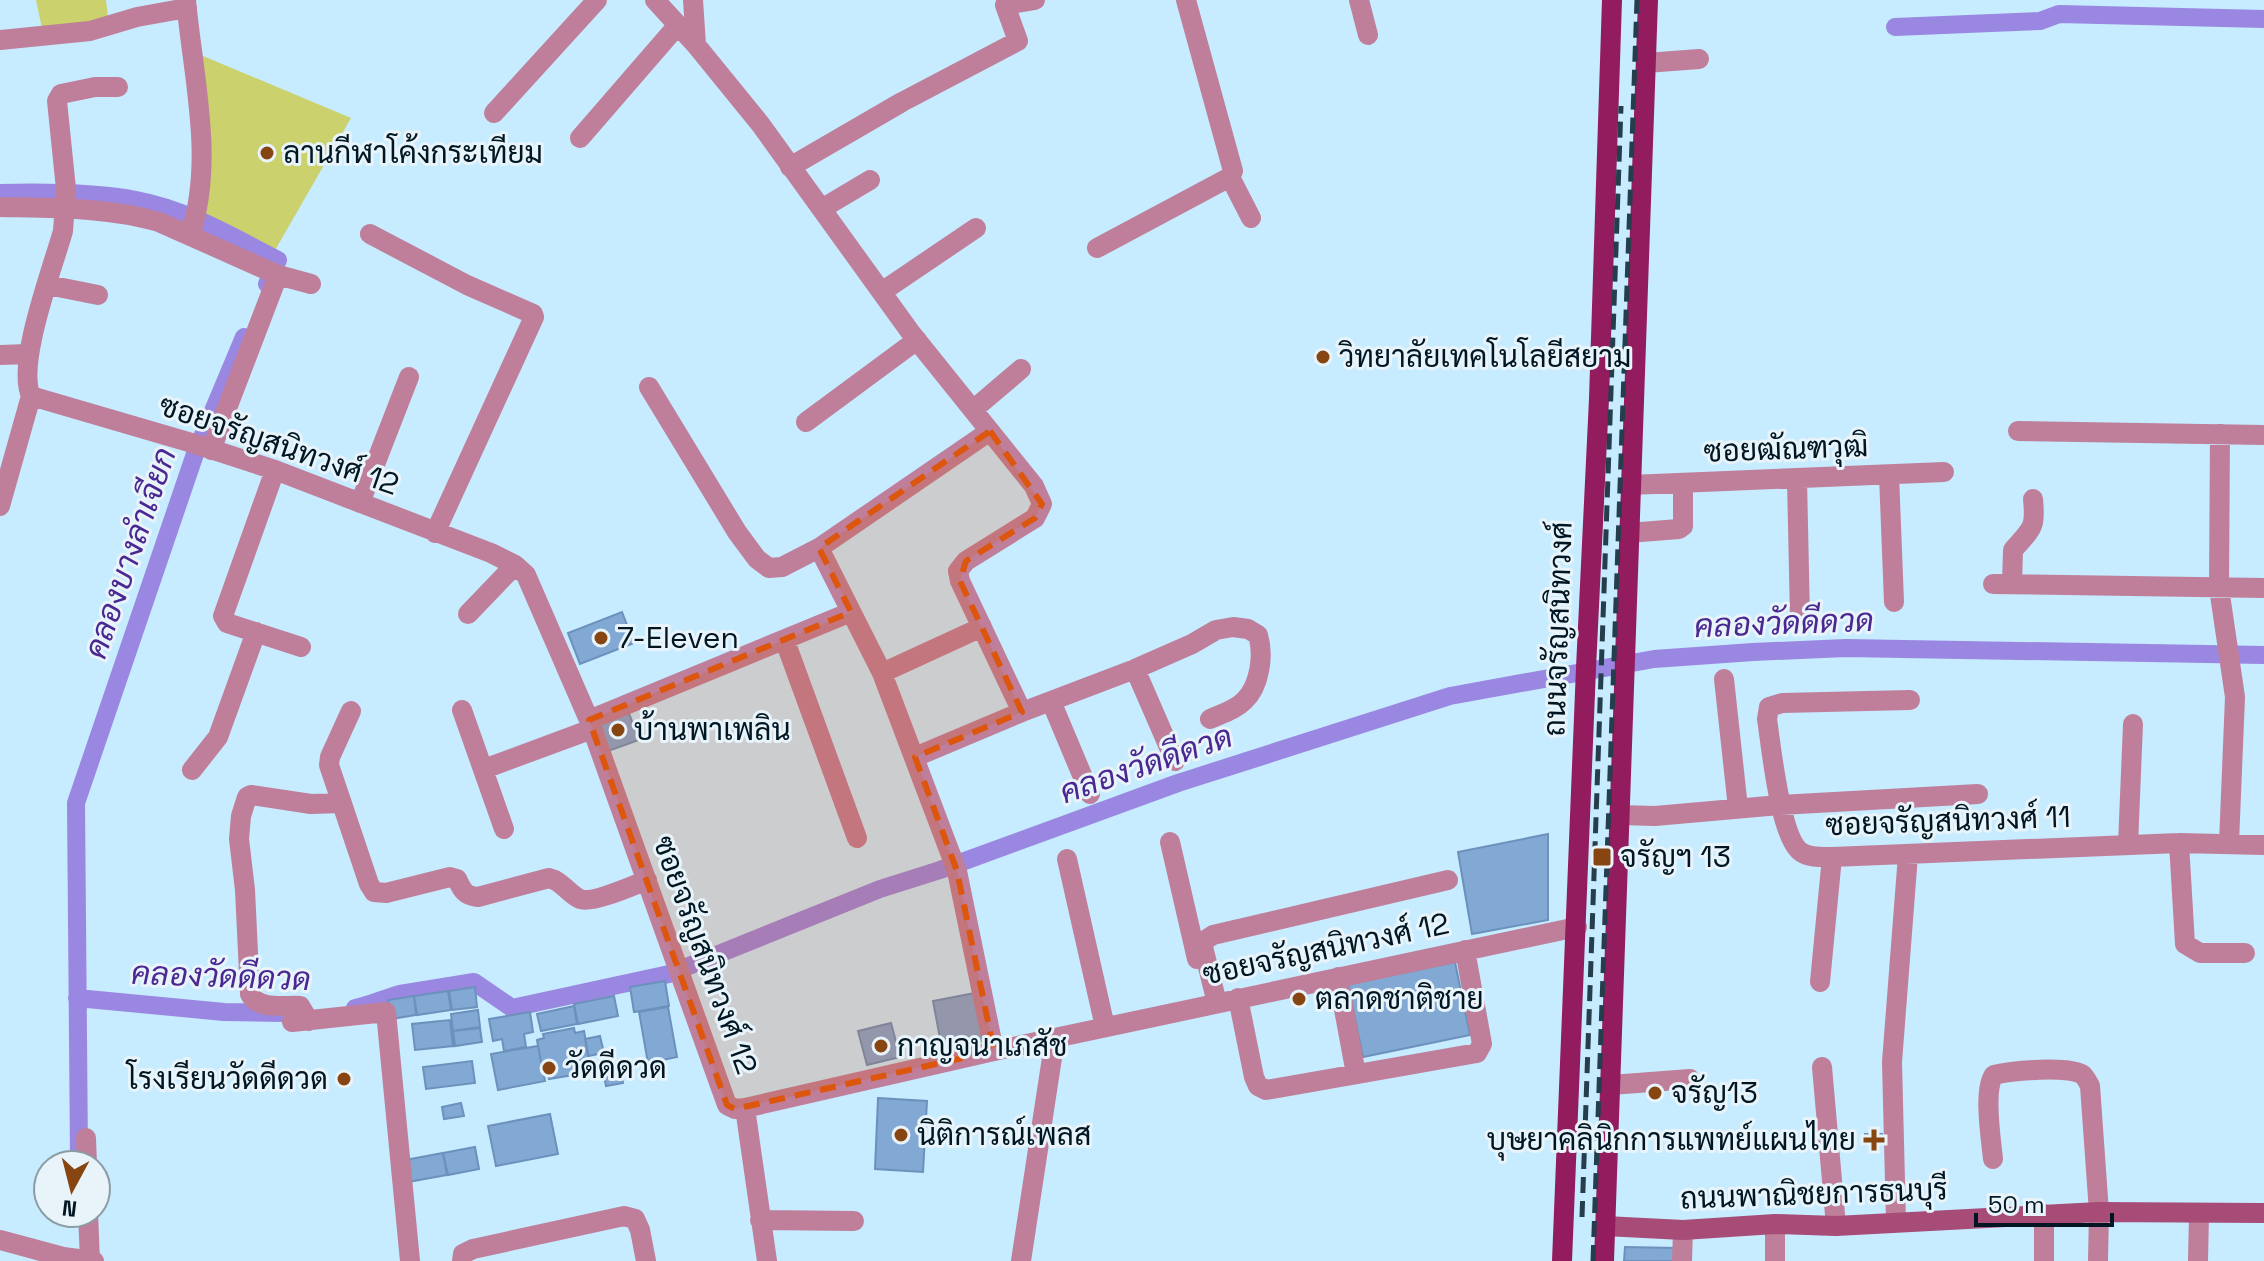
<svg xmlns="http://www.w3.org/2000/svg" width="2264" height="1261" font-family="'Space Grotesk',Sarabun,sans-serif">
<rect width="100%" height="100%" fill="#c7ebff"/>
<path fill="#cad16d" d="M36 0H106L108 18 43 33Z
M196 53 351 118 274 252 197 216Z"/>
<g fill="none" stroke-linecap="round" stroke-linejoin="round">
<path stroke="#9a87e1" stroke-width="18" d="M1895 27 2040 21 2059 14 2264 19
M0 193C42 192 95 192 136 200 186 209 233 237 278 260L267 284
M77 998 224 1012 282 1013
M355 1008C371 1005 385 998 400 994L474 982 512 1008 669 974 880 889 940 870 1178 783 1450 696 1654 659 1753 652 1846 648 2264 655
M79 1154 76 803 195 454 244 337"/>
</g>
<path fill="#82a8d4" stroke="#6b91bc" stroke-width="2" d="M622 612 634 643 580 664 568 633Z
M627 708 639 740 608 751 597 719Z
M1548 834V920L1472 934 1458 852Z
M1455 962 1470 1035 1363 1057 1348 984Z
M665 981 669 1006 634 1012 630 987Z
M475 987 477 1007 452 1010 449 991Z
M448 991 451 1010 417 1015 414 996Z
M975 993 984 1041 942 1049 933 1001Z
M414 996 416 1015 391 1019 388 1000Z
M614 996 618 1016 578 1024 574 1004Z
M574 1006 577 1024 541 1031 537 1014Z
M668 1007 677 1057 648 1063 639 1012Z
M478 1010 480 1027 453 1031 451 1014Z
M530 1012 533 1032 524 1034 526 1047 504 1051 502 1039 493 1041 489 1019Z
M450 1020 453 1046 415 1050 412 1024Z
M891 1023 900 1057 867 1065 858 1031Z
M480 1028 482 1042 455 1046 453 1031Z
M574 1028 575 1033 584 1031 590 1065 585 1066 586 1073 549 1079 548 1072 543 1073 537 1040 544 1038 543 1034Z
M600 1036 604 1053 588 1056 585 1039Z
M538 1046 545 1081 498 1090 491 1054Z
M472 1061 475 1083 426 1089 423 1067Z
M620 1068 623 1083 606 1086 603 1071Z
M878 1098 927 1101 923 1172 875 1169Z
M461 1103 464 1116 444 1119 442 1107Z
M550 1114 558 1154 496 1166 488 1126Z
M1865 1134H1882V1142H1865Z
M475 1147 479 1169 448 1175 443 1153Z
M443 1153 447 1175 408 1182 405 1160Z
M1625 1247 1677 1248V1261H1624Z"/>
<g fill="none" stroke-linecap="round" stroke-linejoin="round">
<path stroke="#bf7f9a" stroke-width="20" d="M186 0C193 77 215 161 190 235
M655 0 696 45 761 125 911 333 1034 486 1042 504 1035 518 966 561 958 571 960 581 1022 712
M693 0 696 45
M1359 0 1368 35
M0 40 90 31 137 17 187 8
M1646 63 1699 59
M118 87H95L61 94 57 101 66 189 63 231C53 267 16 364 31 396L192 443 275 470 491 553 515 565 526 575 589 720 727 1105 735 1109 745 1108 994 1051 1577 927
M494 113 597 0
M580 138 677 26
M790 167 902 102 1018 41 1005 5 1035 0
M1230 177 1251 218
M0 207C52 208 108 207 159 222L278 275 211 450
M823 208 870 180
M370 234 467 285 533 314 534 317 435 533
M1097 248 1230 177 1233 171 1186 0
M278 275 311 284
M48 285 98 295
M883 291 976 228
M0 355 28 354
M649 387 737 532 757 559 769 568 782 567 819 548 990 431
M974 409 1021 369
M806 422 917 340
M2018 431 2264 435
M2220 434 2219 588 2235 697 2229 843
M275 470 223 616 227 623 301 647
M1889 475 1894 602
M1797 479 1800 618
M1630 485 1944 472
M360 503 409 377
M0 506 31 396
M1628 533 1679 529 1683 526V483
M819 548 882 673 957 871 994 1051
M1993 584 2264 588
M2012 584 2013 550C2032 528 2036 529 2033 499
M468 614 515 565
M785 641 857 838
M1135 669 1175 761
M882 673 982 627
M1724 679 1738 808
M1910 700 1782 703 1769 707 1767 719C1771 745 1780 838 1801 852 1809 858 1822 857 1832 857L2179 843 2264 845
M1051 701 1090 794
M462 710 504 829
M351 711 330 757 329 765 369 884 374 892 386 893 450 877 457 879C462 890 465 896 478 897L549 878C562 881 569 894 580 899 592 904 634 885 647 880
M589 720 851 612
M915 757 1022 712 1135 669 1192 644 1216 630 1233 627 1248 629 1258 635C1264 655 1260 686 1244 701 1235 710 1221 714 1210 719
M484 769 592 729
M192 770 218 737 256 632
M1619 815 1655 816 1780 805 1978 794
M1170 842 1197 959
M2179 843 2185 944 2200 953H2245
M2128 845 2133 724
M1067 859 1105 1027
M1338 977 1356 1074
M1820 982 1832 857
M1238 998 1254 1077 1258 1086 1266 1090 1477 1053 1482 1044 1465 950
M1217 1003 1203 947 1204 941 1213 935 1448 880
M309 1021 300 1006C284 1005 258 1010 250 994L245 890 239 839 241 816 247 797 251 795 311 804 342 803
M292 1022 386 1012 410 1261
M1822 1067 1836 1226
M1611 1085 1690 1079
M745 1108 767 1261
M86 1138 87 1165
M1993 1159C1991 1139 1983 1090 1994 1075 2010 1071 2070 1065 2083 1075 2086 1078 2088 1082 2090 1086L2099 1212 2098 1261
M88 1213 90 1261
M760 1220 854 1221
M1896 1222 1892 1062 1908 855
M0 1240 63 1257 94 1261
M462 1261 463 1254 473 1249 624 1216 635 1219 640 1230 646 1261
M1021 1261 1055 1038
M1682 1261 1683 1230
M1775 1261V1224
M2044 1261V1214
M2198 1261 2199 1214"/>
<path stroke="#a74b77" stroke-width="20" d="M1605 1226 1683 1230 1775 1224 1836 1226 2099 1212 2264 1213"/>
<path stroke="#921c5d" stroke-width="20" d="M1562 1261 1586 668 1599 399 1612 0
M1604 1261 1648 0"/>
<path stroke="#253e4c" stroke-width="5" stroke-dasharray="16 8" stroke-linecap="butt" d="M1582 1217 1621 106
M1593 1261 1637 0"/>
</g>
<path fill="#dc560d" fill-opacity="0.2" stroke="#dc560d" stroke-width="6" stroke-dasharray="16 10" stroke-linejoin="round" d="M990 431 1042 504 1035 518 966 561 960 581 1022 712 915 757 957 871 994 1051 735 1109 727 1105 589 720 851 612 819 548Z"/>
<g fill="#874512" stroke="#e8f4fa" stroke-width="3">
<circle cx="267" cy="153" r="8"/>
<circle cx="1323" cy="357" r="8"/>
<circle cx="601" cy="638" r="8"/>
<circle cx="618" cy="730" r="8"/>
<rect x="1592" y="847" width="20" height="20" rx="4"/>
<circle cx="1299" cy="999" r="8"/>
<circle cx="881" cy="1046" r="8"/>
<circle cx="549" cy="1068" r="8"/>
<circle cx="344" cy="1079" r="8"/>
<circle cx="1655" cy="1093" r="8"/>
<circle cx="901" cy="1135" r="8"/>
<path d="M1870 1128h8v8h8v8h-8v8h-8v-8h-8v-8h8z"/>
</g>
<g text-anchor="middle" stroke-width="6" stroke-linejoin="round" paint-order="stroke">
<g font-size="30" fill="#001723" stroke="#e8f4fa" text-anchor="start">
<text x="283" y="163">ลานกีฬาโค้งกระเทียม</text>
<text x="1339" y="367">วิทยาลัยเทคโนโลยีสยาม</text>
<text x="617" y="648">7-Eleven</text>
<text x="634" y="740">บ้านพาเพลิน</text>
<text x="1620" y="867">จรัญฯ 13</text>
<text x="1315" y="1009">ตลาดชาติชาย</text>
<text x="897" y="1056">กาญจนาเภสัช</text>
<text x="565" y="1078">วัดดีดวด</text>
<text x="328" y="1089" text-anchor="end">โรงเรียนวัดดีดวด</text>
<text x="1671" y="1103">จรัญ13</text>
<text x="917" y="1145">นิติการณ์เพลส</text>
<text x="1856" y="1150" text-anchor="end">บุษยาคลินิกการแพทย์แผนไทย</text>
</g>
<g font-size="30" fill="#001723" stroke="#e8f4fa">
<text transform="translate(279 445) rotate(19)" y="10">ซอยจรัญสนิทวงศ์ 12</text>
<text transform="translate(1786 449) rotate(-2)" y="10">ซอยฒัณฑวุฒิ</text>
<text transform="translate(1558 629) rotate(-88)" y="10">ถนนจรัญสนิทวงศ์</text>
<text transform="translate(1948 821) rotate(-2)" y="10">ซอยจรัญสนิทวงศ์ 11</text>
<text transform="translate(1326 949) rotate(-12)" y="10">ซอยจรัญสนิทวงศ์ 12</text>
<text transform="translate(705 955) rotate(70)" y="10">ซอยจรัญสนิทวงศ์ 12</text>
<text transform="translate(1814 1194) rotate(-2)" y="10">ถนนพาณิชยการธนบุรี</text>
</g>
<g font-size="32" font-style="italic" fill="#4b2891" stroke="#e8f4fa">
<text transform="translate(130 553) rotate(-71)" y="11">คลองบางลำเจียก</text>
<text transform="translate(1784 623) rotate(-2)" y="11">คลองวัดดีดวด</text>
<text transform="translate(1146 764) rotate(-19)" y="11">คลองวัดดีดวด</text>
<text transform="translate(221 976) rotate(2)" y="11">คลองวัดดีดวด</text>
</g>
</g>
<g transform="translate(72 1189) rotate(187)"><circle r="38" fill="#e8f4fa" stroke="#8b9ca4" stroke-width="2"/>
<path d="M0-6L14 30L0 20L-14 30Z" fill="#874512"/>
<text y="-12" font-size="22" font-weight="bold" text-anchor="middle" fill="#001723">N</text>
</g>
<path d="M1976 1213v12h136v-12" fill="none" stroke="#001723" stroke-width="4"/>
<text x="1988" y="1213" font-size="24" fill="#001723" stroke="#e8f4fa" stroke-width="6" paint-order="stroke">50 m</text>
</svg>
